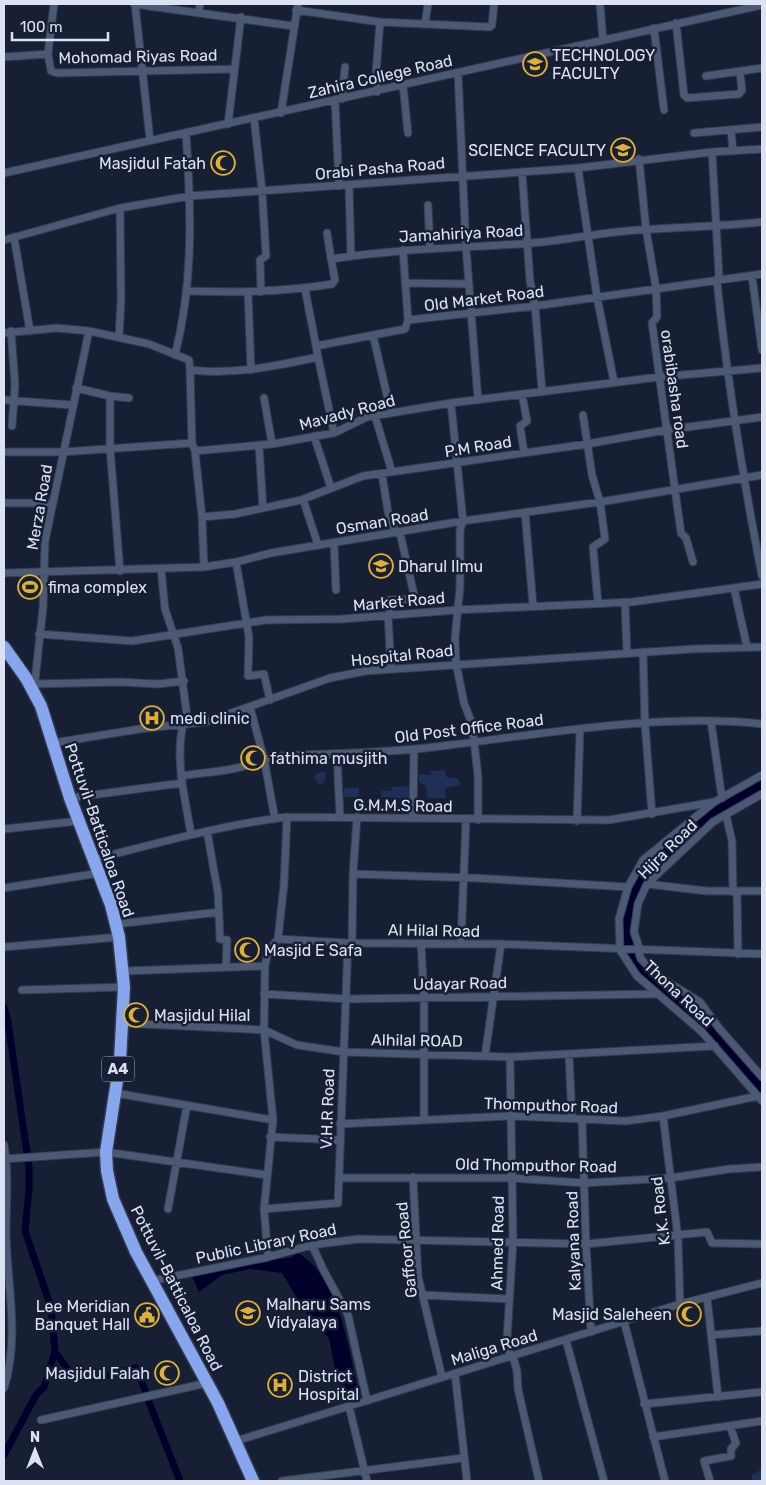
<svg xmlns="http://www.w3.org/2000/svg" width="766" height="1485" font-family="Rubik,sans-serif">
<rect width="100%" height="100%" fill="#171f34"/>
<path fill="#1f2f57" d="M445 770 446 777 458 778 460 785 445 788 446 798H427L426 786 419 782V774L430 775 431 771Z
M325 772V781L320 786 314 778 318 773Z
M411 786 410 799 381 797V791H391L392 787Z
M344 788H359V797H344Z
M762 1469V1481H752V1475Z"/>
<path fill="#01002a" d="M762 778V790L726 815 711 818 698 836 665 863 638 904 633 939 649 968 693 996 762 1077V1101L713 1044 637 976 620 947 619 922 628 887 642 862 714 802Z
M298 1253C339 1277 348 1345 357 1387L350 1397 336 1374 329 1338 311 1322 282 1273 250 1269 222 1275 199 1292 192 1276 260 1261 290 1258Z"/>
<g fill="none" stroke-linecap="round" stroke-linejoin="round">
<path stroke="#01002a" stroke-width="7" d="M4 1007 8 1022 29 1167V1190L25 1231 51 1307 55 1352 44 1387 36 1395 4 1455
M55 1352 70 1372 96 1378 136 1368 146 1392
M149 1402 180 1481"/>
<g stroke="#333a4e" stroke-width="9">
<path id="street" d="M54 4 48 54 51 71 57 73 234 69
M134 4 293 26
M135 4 150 140
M600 4 603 40
M296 10 380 22 490 27 492 25 494 4
M199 12 200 4
M676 23 684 95 687 98 739 94 742 90 740 72
M425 24 428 4
M654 28 664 110
M4 57 48 54
M458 73 466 247 478 400
M706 76 762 68
M403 85 408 133
M377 92 376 73 380 22
M342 99 345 67
M335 100 339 186
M281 113 298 4
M254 118 262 190 266 256 260 260 261 292
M228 124 241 17
M731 130 733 151
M694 133 762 127
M712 152 719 275 717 281C727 380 743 478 762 576
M639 159 646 229 656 288 657 317 652 323 681 533 686 538 693 562
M578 168 597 297 614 382
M522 172 530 281 535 306 542 391
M4 173 762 5
M349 186 351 256
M428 205 430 249
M327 233 331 259
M14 237 30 331
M4 240 120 208 190 196 578 168 712 152 762 149
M403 250 408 320
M752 276 762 350
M405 283 469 284
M305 289 316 346
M188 291C237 293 284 292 332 284L335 280 331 259C394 249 457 248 520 244 556 242 591 234 626 231 671 227 717 227 762 222
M248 293 251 370
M11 331 15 385 12 426
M4 333 57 328 89 331 149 344 189 360 190 370C234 375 276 366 318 357L316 346 405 329 408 320 535 306 762 274
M373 335 391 413
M119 337 121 300 120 208
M175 355C194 281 191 208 186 133
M318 357 334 433
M190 370 192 443
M76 388 110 396 129 398
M522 394 527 421 520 426 524 452
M110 396V448L120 571
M264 398 272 444
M4 400 72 405
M451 403 463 521 460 530V587L455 638 456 663 464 703 471 721 474 741 478 776V820
M583 415 592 475 600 502 605 539 593 547 598 603
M375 416 392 472
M314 436 331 488
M259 446 263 508
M195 451 202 517 204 567
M4 452H62L192 443 195 451 272 444 334 433 367 417 451 403 659 377 762 368
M382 474 388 512 396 533
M303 499 318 545
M4 503H52
M525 512 533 605
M202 517 235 514 301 500 363 476 587 444 666 430 762 417
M334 543 336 590
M236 562 249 637 248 676 264 674 270 700
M161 569 165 609 178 648 188 724
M4 573 204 567 236 562 271 553 463 521 600 502 762 475
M734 588 747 647
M625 603 627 653
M388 615 391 669
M390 615 389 600 415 599 400 533
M39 634 132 641 266 620 342 619 457 610 632 602 762 584
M643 652 645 724 652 814
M35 684 119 682 158 684 184 681
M34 690 43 608 45 541 89 331
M250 707 264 759 275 819
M711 722 722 798
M183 724C175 761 185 798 191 834
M53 743 146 728 206 722 330 678 366 671 693 649 762 647
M337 755 340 817
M762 775 714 802 643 860 628 887 619 919 620 950 637 976 702 1032 762 1101
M181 776C200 773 219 772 237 768 253 765 265 757 281 756 337 753 394 753 450 745 549 733 664 713 762 724
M70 798 182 783
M726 815 732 841 733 892
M413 818 414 749
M577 821 580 729
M4 829 79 821
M207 831 218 893 220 939 227 940 226 967
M95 859C158 843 221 825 287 817L609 820 714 802
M353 874 474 878 628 887
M647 884 707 891H762
M4 888 100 873
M737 892 738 954
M117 924 219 912
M278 939 284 884 287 817
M352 943 353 874 357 817
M421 943 424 997V1119
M461 943 466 820
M4 947 119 937
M638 950 641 959 657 975 700 1002 719 1028 762 1077
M640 950 634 932 638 904 647 884 713 822 762 794
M265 966 264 1030 273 1120 264 1209 268 1257
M124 971 265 966 268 951 278 939 348 943 501 944 762 954
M22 990 124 987
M264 994 348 999 656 994
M122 1023 264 1030 297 1045 344 1052 510 1057 715 1046
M569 1055 572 1119
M485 1056 501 944
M115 1093 273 1120
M663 1116 678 1238 680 1304
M582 1120 586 1244 591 1332
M340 1124 512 1116 626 1121 663 1116 758 1096
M270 1137 340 1140
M4 1145C9 1174 6 1204 6 1233 7 1284 20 1338 4 1388
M4 1159 106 1152 267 1175
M413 1177 418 1276 442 1377
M339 1178H511L584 1183 670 1178 729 1169 762 1167
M168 1209 187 1105
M264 1209 338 1203 348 943
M312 1245 324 1271 348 1315 367 1401
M151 1281 268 1257 312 1245 358 1239 586 1244 707 1232 712 1243 762 1244
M423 1295 509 1299
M707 1297 718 1397
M624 1321 665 1481
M711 1335 762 1331
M566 1340 604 1481
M513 1356 517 1371 518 1389 539 1481
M510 1357 507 1339 513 1241 510 1057
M455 1374 467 1481
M644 1404 762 1392
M349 1406 367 1481
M41 1420 207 1383
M653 1437 762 1421
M236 1441 680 1304 762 1283
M282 1481 463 1458
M710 1481 704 1461 731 1456V1449L736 1443 730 1426"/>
</g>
<g stroke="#333a4e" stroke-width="15">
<path id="highway" d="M4 647 26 678 41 706 70 798 111 905 119 937 124 987 120 1061 106 1152 107 1171 113 1199 136 1252 218 1403 253 1481"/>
</g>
<use href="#street" stroke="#4c5975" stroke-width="7"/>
<use href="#highway" stroke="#88a6ee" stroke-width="12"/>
</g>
<defs>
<g id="university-ring" transform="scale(1.25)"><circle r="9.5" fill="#171f34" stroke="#e0b034" stroke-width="1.5"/><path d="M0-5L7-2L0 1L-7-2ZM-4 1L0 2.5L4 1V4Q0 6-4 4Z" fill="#e0b034"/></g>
<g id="mosque-ring" transform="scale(1.25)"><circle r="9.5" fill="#171f34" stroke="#e0b034" stroke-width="1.5"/><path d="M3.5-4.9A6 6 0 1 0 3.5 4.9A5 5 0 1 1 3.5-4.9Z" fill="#e0b034"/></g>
<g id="school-ring" transform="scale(1.25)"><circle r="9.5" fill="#171f34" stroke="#e0b034" stroke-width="1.5"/><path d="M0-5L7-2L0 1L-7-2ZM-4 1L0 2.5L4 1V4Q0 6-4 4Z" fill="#e0b034"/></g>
<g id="stadium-ring" transform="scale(1.25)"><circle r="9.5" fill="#171f34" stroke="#e0b034" stroke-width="1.5"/><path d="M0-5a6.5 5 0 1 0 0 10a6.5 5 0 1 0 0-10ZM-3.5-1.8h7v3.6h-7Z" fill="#e0b034"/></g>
<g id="hospital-ring" transform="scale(1.25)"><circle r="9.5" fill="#171f34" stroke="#e0b034" stroke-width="1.5"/><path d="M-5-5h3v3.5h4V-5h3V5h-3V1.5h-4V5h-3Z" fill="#e0b034"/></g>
<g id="civic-ring" transform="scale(1.25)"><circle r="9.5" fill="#171f34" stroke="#e0b034" stroke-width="1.5"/><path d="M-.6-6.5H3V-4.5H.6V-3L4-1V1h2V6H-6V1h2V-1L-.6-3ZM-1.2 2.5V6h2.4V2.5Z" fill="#e0b034"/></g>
</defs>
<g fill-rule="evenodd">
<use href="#university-ring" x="535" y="64"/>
<use href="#university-ring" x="623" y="150"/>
<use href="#mosque-ring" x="223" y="163"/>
<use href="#school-ring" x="381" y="566"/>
<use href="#stadium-ring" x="30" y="587"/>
<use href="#hospital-ring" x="152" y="718"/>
<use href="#mosque-ring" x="253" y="758"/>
<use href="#mosque-ring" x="247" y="950"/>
<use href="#mosque-ring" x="136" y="1015"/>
<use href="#school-ring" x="248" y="1313"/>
<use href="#mosque-ring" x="689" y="1314"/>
<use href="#civic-ring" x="147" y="1315"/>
<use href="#mosque-ring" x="167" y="1373"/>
<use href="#hospital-ring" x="280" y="1385"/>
</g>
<g text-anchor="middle" stroke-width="5" stroke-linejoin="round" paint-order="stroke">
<rect fill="#171f34" stroke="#a1a8b8" stroke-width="1" x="102" y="1056.5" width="32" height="25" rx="4"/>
<g font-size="15" font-weight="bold" fill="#dce2f1">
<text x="118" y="1074">A4</text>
</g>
<g font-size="16" fill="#dce2f1" stroke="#171f34" text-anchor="start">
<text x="552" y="61">TECHNOLOGY<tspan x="552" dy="18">FACULTY</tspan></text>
<text x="606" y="156" text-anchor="end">SCIENCE FACULTY</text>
<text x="206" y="169" text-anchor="end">Masjidul Fatah</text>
<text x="398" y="572">Dharul Ilmu</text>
<text x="48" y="593">fima complex</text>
<text x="170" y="724">medi clinic</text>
<text x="270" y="764">fathima musjith</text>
<text x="264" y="956">Masjid E Safa</text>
<text x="154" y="1021">Masjidul Hilal</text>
<text x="266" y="1310">Malharu Sams<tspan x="266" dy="18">Vidyalaya</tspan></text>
<text x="130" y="1312" text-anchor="end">Lee Meridian<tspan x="130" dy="18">Banquet Hall</tspan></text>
<text x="672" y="1320" text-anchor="end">Masjid Saleheen</text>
<text x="150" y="1379" text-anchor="end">Masjidul Falah</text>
<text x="298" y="1382">District<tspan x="298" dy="18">Hospital</tspan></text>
</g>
<g font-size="16" fill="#dce2f1" stroke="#171f34">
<text transform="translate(138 56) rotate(-1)" y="6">Mohomad Riyas Road</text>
<text transform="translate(380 76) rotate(-13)" y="6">Zahira College Road</text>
<text transform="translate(380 168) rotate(-5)" y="6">Orabi Pasha Road</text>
<text transform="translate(461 233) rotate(-3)" y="6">Jamahiriya Road</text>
<text transform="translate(484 298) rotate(-7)" y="6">Old Market Road</text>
<text transform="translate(675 389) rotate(82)" y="6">orabibasha road</text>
<text transform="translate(347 412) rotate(-15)" y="6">Mavady Road</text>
<text transform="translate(478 446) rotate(-9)" y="6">P.M Road</text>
<text transform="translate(39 507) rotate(-80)" y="6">Merza Road</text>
<text transform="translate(382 521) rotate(-9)" y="6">Osman Road</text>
<text transform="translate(399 601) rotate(-5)" y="6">Market Road</text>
<text transform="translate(402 655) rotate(-6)" y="6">Hospital Road</text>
<text transform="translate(469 728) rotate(-7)" y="6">Old Post Office Road</text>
<text transform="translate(403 805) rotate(1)" y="6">G.M.M.S Road</text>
<text transform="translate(100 830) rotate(71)" y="6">Pottuvil-Batticaloa Road</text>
<text transform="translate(667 849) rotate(-45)" y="6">Hijra Road</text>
<text transform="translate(434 930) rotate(1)" y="6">Al Hilal Road</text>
<text transform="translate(460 983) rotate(-1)" y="6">Udayar Road</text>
<text transform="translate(679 993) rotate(43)" y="6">Thona Road</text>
<text transform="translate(417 1040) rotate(1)" y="6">Alhilal ROAD</text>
<text transform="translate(551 1105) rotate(2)" y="6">Thomputhor Road</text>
<text transform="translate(327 1109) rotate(-88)" y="6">V.H.R Road</text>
<text transform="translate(536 1165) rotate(1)" y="6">Old Thomputhor Road</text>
<text transform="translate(660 1211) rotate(-97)" y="6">K.K. Road</text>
<text transform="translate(573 1241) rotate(-92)" y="6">Kalyana Road</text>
<text transform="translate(266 1243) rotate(-12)" y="6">Public Library Road</text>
<text transform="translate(497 1243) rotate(-89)" y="6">Ahmed Road</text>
<text transform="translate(406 1250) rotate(-96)" y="6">Gaffoor Road</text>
<text transform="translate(177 1288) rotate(63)" y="6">Pottuvil-Batticaloa Road</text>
<text transform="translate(494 1347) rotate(-17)" y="6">Maliga Road</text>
</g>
</g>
<rect width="766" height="1485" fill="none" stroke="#dce2f1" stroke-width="10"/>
<g transform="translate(35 1450)" stroke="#171f34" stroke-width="4" paint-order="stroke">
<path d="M0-4L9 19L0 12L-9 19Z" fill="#dce2f1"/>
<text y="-8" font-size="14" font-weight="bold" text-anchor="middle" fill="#dce2f1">N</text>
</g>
<path d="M12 32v8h96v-8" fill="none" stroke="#dce2f1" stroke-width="2.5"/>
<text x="20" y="32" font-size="15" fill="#dce2f1" stroke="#171f34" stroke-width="4" paint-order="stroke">100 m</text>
</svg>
